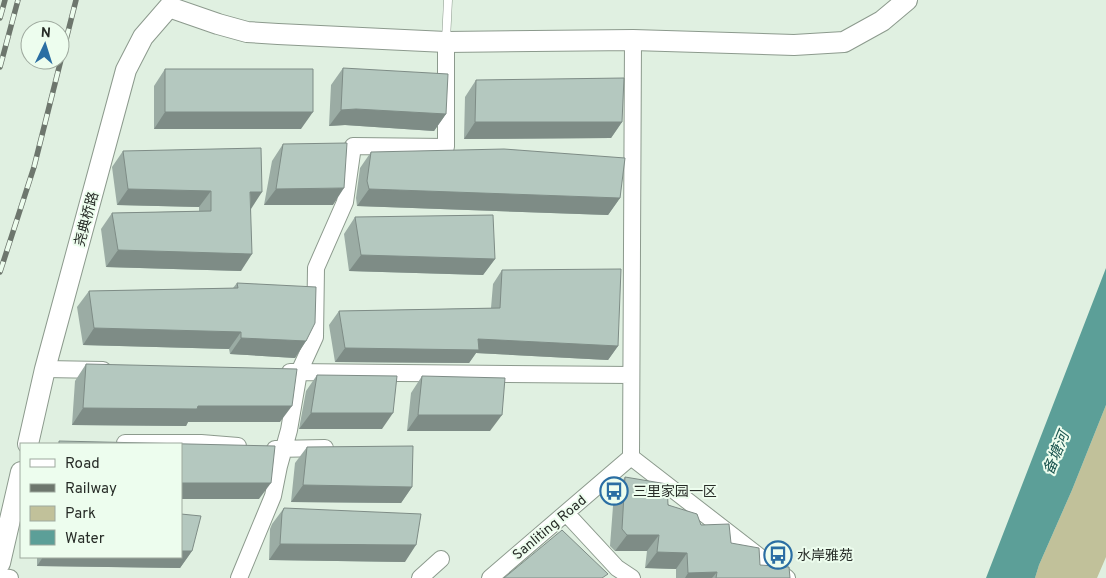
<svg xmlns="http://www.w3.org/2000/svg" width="1106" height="578" font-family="Overpass,'Noto Sans SC',sans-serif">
<rect width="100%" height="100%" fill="#e0f0e1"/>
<path fill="#c1c19a" d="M1106 405V557L1097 578H1035L1039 565 1072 490Z"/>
<path fill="#5c9f98" d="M1106 268V405L1072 490 1039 565 1035 578H986Z"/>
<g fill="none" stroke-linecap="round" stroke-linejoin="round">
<g stroke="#8c9a8d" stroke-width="9">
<path id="service" d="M446 40 448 0"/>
</g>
<g stroke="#8c9a8d" stroke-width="18">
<path id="minor" d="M45 369 103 370
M290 372 631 375
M125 443H201L238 446
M275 449 325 448
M631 457 633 40
M631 457 787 578
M566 513 617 568 632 578
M0 577 10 578
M239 578 273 496 279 466 289 430 299 372 315 337 316 268 345 202 353 146 446 147V42
M420 578 441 559
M490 578 631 457"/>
</g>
<g stroke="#8c9a8d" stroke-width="22">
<path id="tertiary" d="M28 444 45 369 126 70 143 37 169 7 218 24 247 32 278 34 446 42 633 40 794 45 844 42 882 21 907 0
M0 563 21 472"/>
</g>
<use href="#service" stroke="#fff" stroke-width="8"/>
<use href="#minor" stroke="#fff" stroke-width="16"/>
<use href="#tertiary" stroke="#fff" stroke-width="20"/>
<g stroke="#6d766d" stroke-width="5.5">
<path id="rail" d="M0 18 5 0
M0 67 18 0
M0 272 34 167 76 0"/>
</g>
<use href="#rail" stroke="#edfdee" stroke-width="4" stroke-dasharray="11" stroke-linecap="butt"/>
</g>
<path fill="#9baca4" d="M343 68 446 114 434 131 345 125 329 126 331 85Z
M165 69 301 129H154V86Z
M476 80 622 122 611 138 464 139 465 97Z
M283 144 333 205H264L272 161Z
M123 151 251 209 241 271 106 267 101 229 112 213 199 211V207L117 205 112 167Z
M371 152 620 198 608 215 357 206 356 198 360 168Z
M355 217 495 259 483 275 349 271 344 234Z
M502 270 618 346 608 360 476 353 469 363 335 362 329 325 339 311 491 308 493 284Z
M237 283 306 341 295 358 230 354 229 349 83 345 77 307 89 291 233 288Z
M86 364 280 422H188L186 426 72 425 75 381Z
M317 375 382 429H299L306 391Z
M422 376 490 431H407L411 393Z
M307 447 412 487 401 503 291 502 295 463Z
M625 477 701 525 731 543 760 565 790 578H676V569L645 568 647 551H615L610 546 614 493Z
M284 508 405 562 269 560 270 529 272 524Z
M192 551 180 568 37 566V557H181Z"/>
<path fill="#7e8c86" d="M356 109 446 114 434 131 345 125 329 126 341 110Z
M165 112H313L301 129H154Z
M475 122H622L611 138 464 139Z
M344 188 333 205H264L276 189Z
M128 189 211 191 199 207 117 205Z
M369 189 620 198 608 215 357 206Z
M250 192H262L251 209Z
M118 250 252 254 241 271 106 267Z
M361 255 495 259 483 275 349 271Z
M94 328 241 332 229 349 83 345Z
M241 338 306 341 295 358 230 354Z
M478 339 618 346 608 360 476 353 469 363 335 362 345 348Z
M198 406H292L280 422H188L186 426 72 425 83 408Z
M311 413H393L382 429H299Z
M418 415H502L490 431H407Z
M181 483H271L259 499H181Z
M303 485 412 487 401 503 291 502Z
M627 535H659L647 551H615Z
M280 544 416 545 405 562 269 560Z
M181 551H192L180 568 37 566 43 557H181Z
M657 552 687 553 676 569 645 568Z
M717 572 712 578H685L688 573Z"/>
<path fill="#b4c8bf" stroke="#7e8c86" d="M343 68 448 74 446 114 356 109 341 110Z
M165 69H313V112H165Z
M624 78 622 122H475L476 80Z
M347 143 344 188 276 189 283 144Z
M261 148 262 192H250L252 254 118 250 112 213 211 211V191L128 189 123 151Z
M504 149 625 158 620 198 369 189 367 181 371 152Z
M493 215 495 259 361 255 355 217Z
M621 269 618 346 478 339 479 350 345 348 339 311 500 308 502 270Z
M237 283 316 287 315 323 306 341 241 338V332L94 328 89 291 238 288Z
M86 364 297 369 292 406H198L197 409 83 408Z
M317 375 397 376 393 413H311Z
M422 376 505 378 502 415H418Z
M59 441 275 446 271 483H181V444H59Z
M413 446 412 487 303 485 307 447Z
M625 477 667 484 668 505 697 514 701 525 729 524 731 543 759 548 760 565 789 567 790 578H716L717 572 688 573 687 553 657 552 659 535H627L622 529Z
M284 508 421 514 416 545 280 544 282 513Z
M181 514 201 516 192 551H181Z
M562 530 608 574 602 578H504Z"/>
<defs>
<g id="bus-ring" transform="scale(1.4375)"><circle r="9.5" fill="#edfdee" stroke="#2a6ea3" stroke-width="1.5"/><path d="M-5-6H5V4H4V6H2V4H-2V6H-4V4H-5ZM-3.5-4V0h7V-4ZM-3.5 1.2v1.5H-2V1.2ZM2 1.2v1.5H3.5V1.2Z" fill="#2a6ea3"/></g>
</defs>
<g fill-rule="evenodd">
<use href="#bus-ring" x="614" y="491"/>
<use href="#bus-ring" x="778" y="555"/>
</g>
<g text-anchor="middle" stroke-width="4" stroke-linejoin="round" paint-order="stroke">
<g font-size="14" fill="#272c27" stroke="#edfdee">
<text transform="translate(86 219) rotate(-75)" y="5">尧典桥路</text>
<text transform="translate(549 527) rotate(-40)" y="5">Sanliting Road</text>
</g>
<g font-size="14" fill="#272c27" stroke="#edfdee" text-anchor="start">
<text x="633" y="496">三里家园一区</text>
<text x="797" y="560">水岸雅苑</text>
</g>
<g font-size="15" font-style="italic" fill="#1a544f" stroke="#edfdee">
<text transform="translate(1056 453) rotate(-68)" y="5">备塘河</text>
</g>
</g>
<rect x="20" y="443" width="162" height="115" fill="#edfdee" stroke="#9ea99e"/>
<rect x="30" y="459" width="25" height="8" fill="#ffffff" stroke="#9ea99e"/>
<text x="65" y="468" font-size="15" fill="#272c27">Road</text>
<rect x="30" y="484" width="25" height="8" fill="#6d766d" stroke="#9ea99e"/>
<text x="65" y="493" font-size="15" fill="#272c27">Railway</text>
<rect x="30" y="506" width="25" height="15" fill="#c1c19a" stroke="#9ea99e"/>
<text x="65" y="518" font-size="15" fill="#272c27">Park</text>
<rect x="30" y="530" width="25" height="15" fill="#5c9f98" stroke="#9ea99e"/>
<text x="65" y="543" font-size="15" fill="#272c27">Water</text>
<g transform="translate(45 45) rotate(4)"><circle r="24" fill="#edfdee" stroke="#9ea99e"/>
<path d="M0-4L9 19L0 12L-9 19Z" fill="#2a6ea3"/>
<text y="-8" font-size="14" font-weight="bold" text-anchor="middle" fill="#272c27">N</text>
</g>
</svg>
